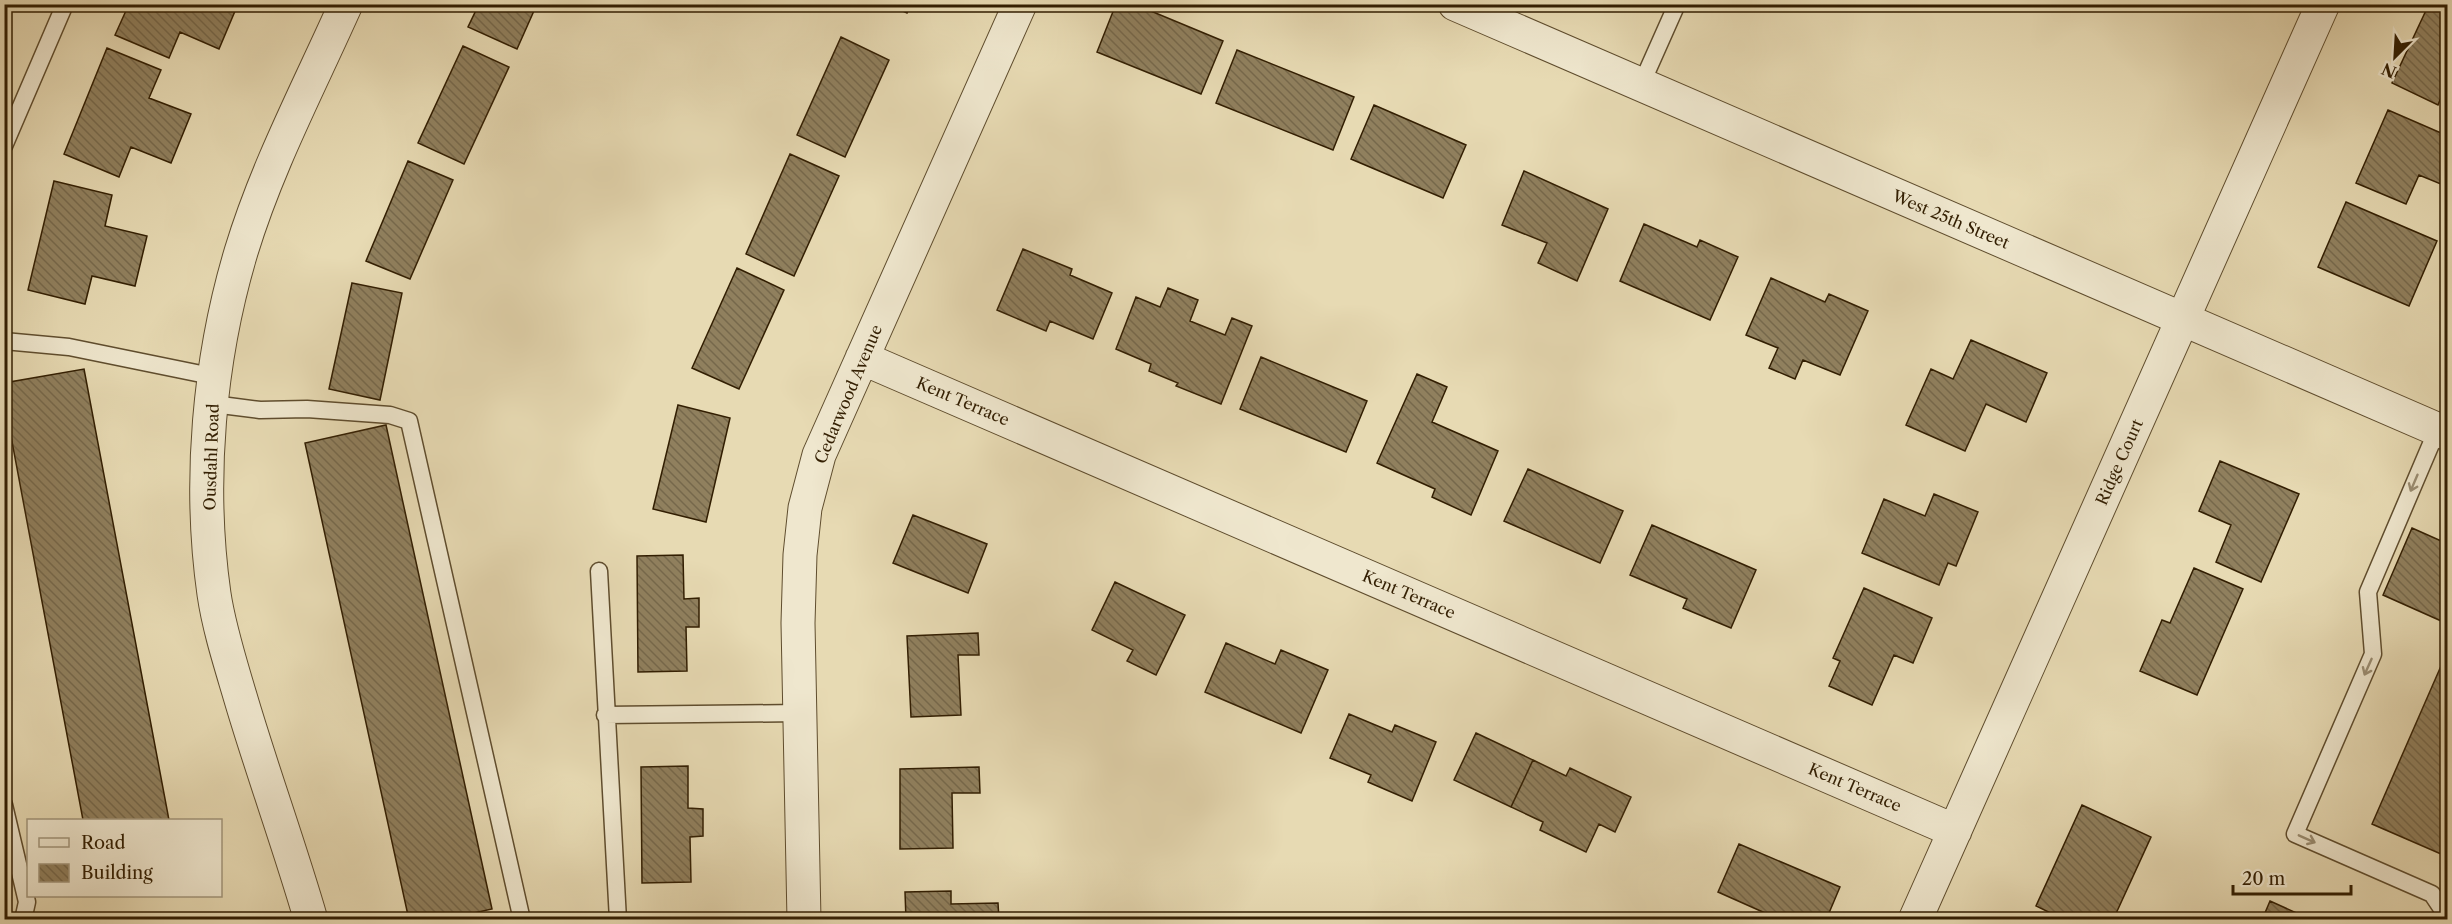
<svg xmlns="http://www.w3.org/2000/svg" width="2452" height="924" font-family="'Libre Caslon Text',serif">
<defs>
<pattern id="building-back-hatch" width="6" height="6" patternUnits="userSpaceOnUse" patternTransform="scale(1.5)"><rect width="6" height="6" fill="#90805e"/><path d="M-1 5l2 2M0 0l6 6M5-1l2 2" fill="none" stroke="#76684b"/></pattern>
</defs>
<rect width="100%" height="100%" fill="#e7dab3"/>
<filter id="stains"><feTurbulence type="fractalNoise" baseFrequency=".00333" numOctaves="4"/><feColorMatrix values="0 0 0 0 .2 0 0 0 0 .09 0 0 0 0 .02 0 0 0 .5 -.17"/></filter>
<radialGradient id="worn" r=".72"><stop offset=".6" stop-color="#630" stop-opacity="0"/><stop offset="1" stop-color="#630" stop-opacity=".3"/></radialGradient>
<path fill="url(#building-back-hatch)" stroke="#321e02" stroke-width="1.5" d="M129 4H238L219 49 180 32 169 58 115 35Z
M479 4H537L517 49 468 27Z
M888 4H911L907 13Z
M1116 4H1134L1223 41 1201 94 1097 52Z
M2429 4H2448V103L2440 100 2438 105 2392 83Z
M841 37 889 60 845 157 797 135Z
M463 46 509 67 464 164 418 143Z
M107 48 161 70 149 98 191 114 171 163 131 147 119 177 64 154Z
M1237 50 1354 97 1333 150 1216 103Z
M1374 105 1466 145 1443 198 1351 159Z
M2388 110 2448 136V187L2419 175 2406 204 2356 183Z
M790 154 839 176 794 276 746 254Z
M408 161 453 180 410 279 366 261Z
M1524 171 1608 209 1577 281 1538 263 1547 243 1502 225Z
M54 181 112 195 105 226 147 236 135 286 92 276 85 304 28 290Z
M2346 202 2437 241 2409 306 2318 267Z
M1644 224 1697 247 1700 240 1738 257 1710 320 1620 281Z
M1023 249 1072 269 1070 275 1112 293 1093 339 1050 321 1046 331 997 310Z
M737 268 784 290 739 389 692 368Z
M1771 278 1825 302 1829 294 1868 311 1840 375 1803 360 1795 379 1769 368 1778 348 1746 335Z
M352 283 402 293 380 400 329 389Z
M1168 288 1198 300 1190 321 1225 335 1232 318 1252 326 1221 404 1176 386 1178 383 1149 371 1151 364 1116 349 1136 297 1160 307Z
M1971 340 2047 373 2026 422 1986 404 1965 451 1906 425 1931 369 1953 379Z
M1261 357 1367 401 1346 452 1240 409Z
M84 369 169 820H83L4 399V383Z
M1417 374 1447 387 1432 422 1498 451 1471 515 1432 497 1435 489 1377 463Z
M678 405 730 418 706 522 653 509Z
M386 425 492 909 442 920H409L305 443Z
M2220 461 2299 494 2261 582 2216 562 2231 525 2199 511Z
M1528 469 1623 511 1600 563 1504 521Z
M1934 494 1978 512 1956 566 1948 563 1939 585 1862 553 1884 499 1925 516Z
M913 515 987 544 968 593 893 563Z
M1652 525 1756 570 1731 628 1683 608 1687 599 1630 575Z
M2412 528 2448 544V624L2383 595Z
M683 555 684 599 699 598V627H686L687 671 638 672 637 556Z
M2194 568 2243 589 2197 695 2140 671 2162 620 2170 623Z
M1115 582 1185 615 1156 675 1127 661 1133 650 1092 630Z
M1864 588 1932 618 1913 663 1894 655 1872 705 1829 686 1840 661 1833 658Z
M978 633 979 655H958L961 715 911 717 907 636Z
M1226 643 1275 664 1281 650 1328 670 1301 733 1205 692Z
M2448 650V839L2441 854 2372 824Z
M1349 714 1392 732 1395 725 1436 742 1412 801 1368 782 1371 775 1330 758Z
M1476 733 1533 760 1511 807 1454 780Z
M1533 760 1566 776 1570 768 1631 797 1615 832 1599 824 1586 852 1540 830 1543 822 1511 807Z
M688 766V808L703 809V836L690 837 691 882 642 883 641 767Z
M979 767 980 793H952L953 848 900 849V769Z
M2082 805 2151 837 2113 920H2065L2036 906Z
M1739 844 1840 887 1826 920H1781L1718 892Z
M951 891V904L998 903 999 920H906L905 892Z
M2270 901 2312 920H2262Z"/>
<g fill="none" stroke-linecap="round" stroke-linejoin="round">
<g stroke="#5f4d2e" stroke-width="19">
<path id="service" d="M1641 85 1677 4
M4 146 65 4
M4 341 69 347 216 377
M213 404 260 410 307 409 390 415 409 421 522 920
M2437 430 2368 592 2373 654 2295 834 2432 894 2448 918
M599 571 618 920
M605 715 800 713
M4 805 27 902 23 920"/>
</g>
<g stroke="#5f4d2e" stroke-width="35">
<path id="minor" d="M1455 4 2448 434
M862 358 1955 831
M311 920C289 844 262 771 240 696 230 662 219 628 214 594 198 482 209 359 241 252 267 166 310 85 346 4
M804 920 798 623 800 555 805 508 819 455 1020 4
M1915 920 2323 4"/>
</g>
<use href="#service" stroke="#efe7ce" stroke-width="16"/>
<use href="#minor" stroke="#efe7ce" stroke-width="33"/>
</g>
<defs><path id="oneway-shaft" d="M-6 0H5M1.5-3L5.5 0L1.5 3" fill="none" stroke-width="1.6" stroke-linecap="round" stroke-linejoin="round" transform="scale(1.5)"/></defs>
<g stroke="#9a8d72">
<use href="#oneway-shaft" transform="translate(2414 483) rotate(113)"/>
<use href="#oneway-shaft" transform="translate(2368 667) rotate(114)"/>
<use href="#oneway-shaft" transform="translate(2307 839) rotate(24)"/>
</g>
<g text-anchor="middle" stroke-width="5" stroke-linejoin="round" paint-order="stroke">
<g font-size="16" fill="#321e02" stroke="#efe7ce">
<text transform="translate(1951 219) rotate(23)" y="6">West 25th Street</text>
<text transform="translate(848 394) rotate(-67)" y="6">Cedarwood Avenue</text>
<text transform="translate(963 401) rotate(23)" y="6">Kent Terrace</text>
<text transform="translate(211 457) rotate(-88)" y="6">Ousdahl Road</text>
<text transform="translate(2119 462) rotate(-66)" y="6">Ridge Court</text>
<text transform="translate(1409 594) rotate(23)" y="6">Kent Terrace</text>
<text transform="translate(1855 787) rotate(23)" y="6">Kent Terrace</text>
</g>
</g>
<rect width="2452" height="924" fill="none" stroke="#e7dab3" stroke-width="24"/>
<rect x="6" y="6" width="2440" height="912" fill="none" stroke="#321e02" stroke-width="3"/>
<rect x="12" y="12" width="2428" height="900" fill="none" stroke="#321e02" stroke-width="1.5"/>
<rect x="27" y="819" width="195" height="78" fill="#efe7ce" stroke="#a3977c" stroke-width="1.5"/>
<rect x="39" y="838" width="30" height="9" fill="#efe7ce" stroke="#a3977c" stroke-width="1.5"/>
<text x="81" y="849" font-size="18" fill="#321e02">Road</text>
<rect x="39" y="864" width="30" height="18" fill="url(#building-back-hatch)" stroke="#a3977c" stroke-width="1.5"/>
<text x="81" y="879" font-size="18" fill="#321e02">Building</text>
<g transform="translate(2395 57) rotate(204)" stroke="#efe7ce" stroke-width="4.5" paint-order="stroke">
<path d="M0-4.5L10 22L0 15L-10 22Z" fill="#321e02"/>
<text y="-9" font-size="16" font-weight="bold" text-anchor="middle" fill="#321e02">N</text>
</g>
<path d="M2233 885v9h118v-9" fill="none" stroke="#321e02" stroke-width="3"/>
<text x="2242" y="885" font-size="18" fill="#321e02" stroke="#efe7ce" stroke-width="4.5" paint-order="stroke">20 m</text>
<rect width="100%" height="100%" filter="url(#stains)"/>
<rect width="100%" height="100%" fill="url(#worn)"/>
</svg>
